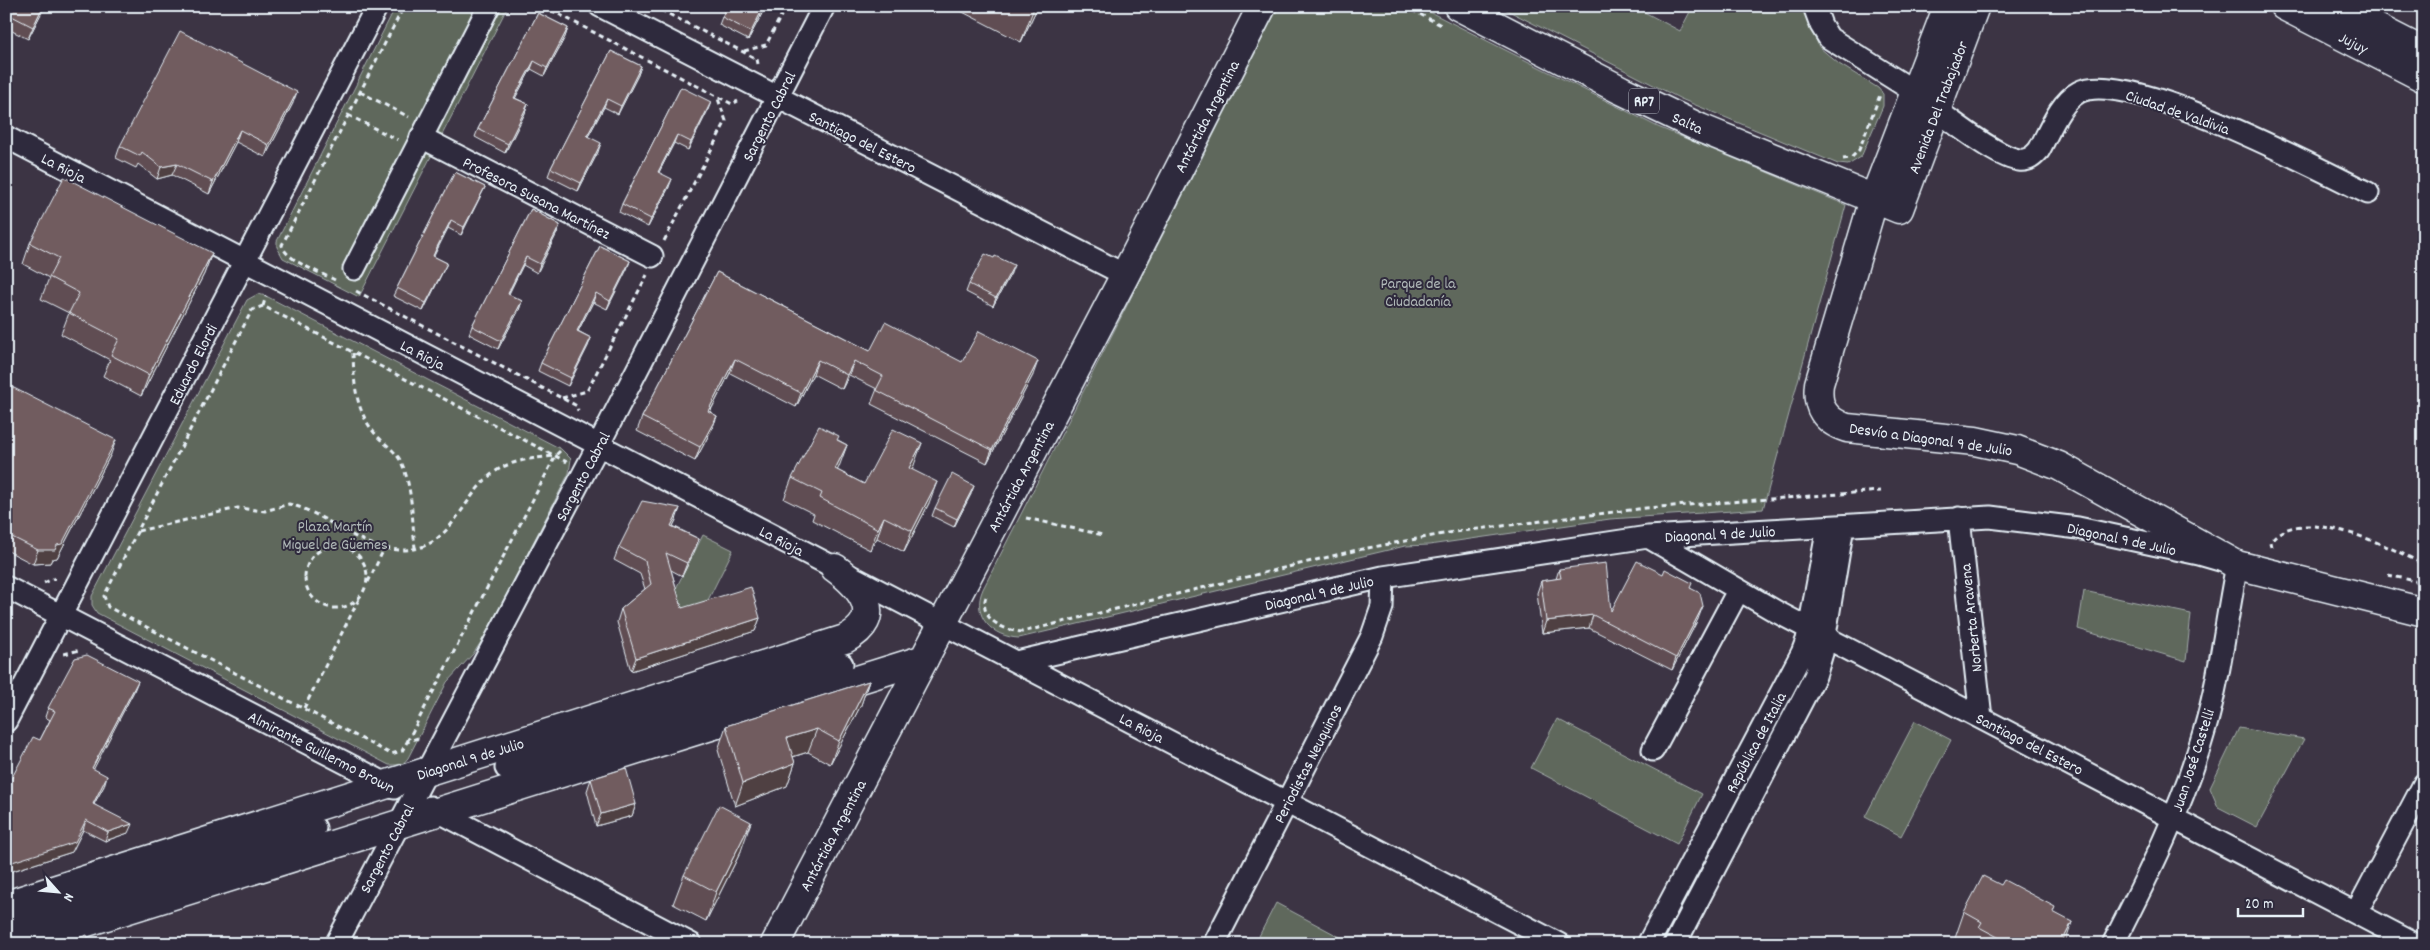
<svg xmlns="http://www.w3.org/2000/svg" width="2430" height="950" font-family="Dekko,sans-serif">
<rect width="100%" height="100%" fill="#3c3444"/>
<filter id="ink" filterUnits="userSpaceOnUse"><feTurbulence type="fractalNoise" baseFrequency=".02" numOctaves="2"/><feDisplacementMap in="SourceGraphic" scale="10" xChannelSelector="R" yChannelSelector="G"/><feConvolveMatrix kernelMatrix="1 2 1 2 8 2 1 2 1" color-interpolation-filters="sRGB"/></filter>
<g filter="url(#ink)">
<path fill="#5e675b" stroke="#a3acaa" d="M396 6H508L359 297 283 258 277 247V241Z
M1279 6H1418L1658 127 1846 205 1763 509 1610 519 1429 545 1405 546 1019 638C992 637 971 616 983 589Z
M1499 6H1633L1680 31 1693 6H1803L1819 47 1839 64 1878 88 1883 94V106L1861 157 1848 165 1838 164 1681 99Z
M258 294 266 296 561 449 571 459 569 473 485 636 473 654 447 682 408 758 402 765H389L97 613 92 605V596L247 300Z
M703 535 733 550 701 614 677 621 671 598Z
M2084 591 2191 614 2186 661 2078 629Z
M1557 719 1702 794 1677 844 1531 768Z
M1915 721 1951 740 1901 836 1865 817Z
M2239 728 2304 739 2257 827 2218 807 2210 788Z
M1276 903 1353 944H1255Z"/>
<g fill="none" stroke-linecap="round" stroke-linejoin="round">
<g stroke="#e8f1f8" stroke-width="25">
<path id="street" d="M600 6 1125 275
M1814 6 1821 25 1829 38 1915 92
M1936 110C1955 123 1998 158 2019 160 2028 161 2033 157 2039 150 2049 132 2060 102 2079 92 2126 67 2318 169 2368 193
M6 137 1559 944
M421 137 652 256
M354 269 489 6
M1959 518 1981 718
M1648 537 1777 612 2415 944
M6 587 394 788
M1017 662 1383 577 1648 537 1990 517 2078 528 2199 554 2237 565C2226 620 2220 678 2204 732 2183 806 2148 876 2113 944
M6 721 377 6
M1653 750 1738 591
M506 768 842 664
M430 807 691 944
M2356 913 2424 784
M6 926 315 828
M336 944 599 444 824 6
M1214 944 1372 636 1382 607 1383 577
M1648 944 1802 653 1807 640 1828 527
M1675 944 1815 676 1822 653 1843 526"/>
</g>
<g stroke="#e8f1f8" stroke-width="31">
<path id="secondary" d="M775 944 924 659"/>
</g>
<g stroke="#e8f1f8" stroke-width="31">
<path id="primary" d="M1458 6 1621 90 1700 128 1899 209 1975 6
M1948 6 1874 199 1819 384C1816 407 1825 421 1847 428L1975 441 2017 450 2059 466 2237 565 2424 612
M2284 6 2424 78
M2334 6 2424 52
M6 905 845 639C887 617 861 587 835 568
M17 944 924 659 1125 275 1262 6"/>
</g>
<path stroke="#e8f1f8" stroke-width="3" stroke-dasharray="5 4" stroke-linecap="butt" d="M543 6 732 104 738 101
M653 6 757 59 758 64
M1404 6 1441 25
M744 51 766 45 786 6
M360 92 409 117
M348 115 398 140
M1843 159 1851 158 1859 150 1880 95
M664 241 726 121 717 96
M335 280C321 273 285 260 282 245L404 6
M356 291 577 406 578 411
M263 306 266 296
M353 353C354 384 355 411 377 436 386 445 397 452 402 464 413 489 412 522 415 548
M562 398 587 391 647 275
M1026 518 1103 535
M138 531 238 508 265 511 289 504C327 513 358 549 401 550 453 551 460 496 496 471 512 460 535 458 554 456
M305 577a31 31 0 1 1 62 0a31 31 0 1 1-62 0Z
M2271 547 2270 542C2298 502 2392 547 2424 565
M2388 575 2424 583
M368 582 385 547
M44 583 55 578
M986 597C978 619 1005 631 1022 632L1357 550 1454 532 1646 508 1881 491
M64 654 80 650
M304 708 359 599
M418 738 407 742 402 751 391 754 108 607 104 596 252 310 263 306 567 462
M407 742 556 455 561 450"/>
<use href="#street" stroke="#2f2a3d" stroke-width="21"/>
<use href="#secondary" stroke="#2f2a3d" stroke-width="28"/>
<use href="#primary" stroke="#2f2a3d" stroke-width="28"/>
</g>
<path fill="#614e52" stroke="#e8f1f8" d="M6 6H45L28 39 6 28Z
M766 6 748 40 719 25 722 17Z
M951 6H1038L1021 42Z
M538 13 568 28 565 37 544 76 531 69 515 98 528 104 525 113 505 153 475 137 478 129Z
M611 51 641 66 638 75 618 114 604 107 588 137 598 152 578 191 548 176 551 168Z
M681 87 708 110 688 150 674 143 659 172 669 187 648 227 619 212 622 204Z
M293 103 265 157 236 142 209 194 172 175 157 179 138 164 136 168 116 158 120 146Z
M455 172 485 187 461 235 448 228 433 256 447 263 423 311 393 296Z
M531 209 560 225 557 233 537 273 523 265 508 294 522 301 519 310 498 349 469 334 472 326Z
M30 243 212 253 204 274 141 396 103 376 110 360 61 334 69 313 41 299 49 278 23 264Z
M600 246 630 261 627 269 607 309 593 302 578 331 591 338 588 346 568 386 538 371 541 363Z
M994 258 1011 273 993 306 966 292 969 284Z
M717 272 870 351 962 362 1033 375 987 463 871 404 877 389 849 375 842 389 813 374 796 407 730 373 710 412 717 416 712 429 695 461 637 431 642 417Z
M6 384 111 454 57 558 52 559 50 563 33 564 6 550Z
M838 440 847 445 837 470 864 484 914 465 912 469 929 503 904 552 877 538 870 550 812 520 814 514 784 499 792 478Z
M971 494 954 527 932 516 935 508Z
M676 520 673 526 699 539 694 552 682 576 671 570 682 608 760 618 755 631 631 671 617 622 621 609 645 589 640 574 614 560 619 547Z
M1559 569 1611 611 1691 588 1698 619 1672 670 1589 628 1542 633 1537 593 1541 581 1556 579Z
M869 681 861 705 830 764 808 752 793 757 795 763 787 786 735 806 718 750 726 726Z
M134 691 93 769 104 786 94 804 128 833 105 841 83 830 72 852 6 873V789L40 740 50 720 45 717 48 708Z
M591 779 636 804 632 816 596 826 587 791Z
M741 851 706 921 673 904 684 875Z
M1964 912H2053L2065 944H1953Z"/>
<path fill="#4f4042" stroke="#e8f1f8" d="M43 6H45L28 39 33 27Z
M764 6H766L748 40 751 32Z
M1034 6H1038L1021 42 1034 8Z
M568 28 565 37 544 76 547 68Z
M534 61 531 69 511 106 514 98Z
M641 66 638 75 618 114 621 106Z
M297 92 293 103 265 157 269 145Z
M607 99 604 107 584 144 587 136Z
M711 102 708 110 688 150 691 142Z
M528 104 525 113 505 153 508 144Z
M240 130 236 142 209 194 213 182Z
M677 135 674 143 655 180 658 172Z
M601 143 598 152 578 191 581 183Z
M177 164 172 175 157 179 161 167Z
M672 179 669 187 648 227 651 219Z
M485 187 461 235 464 227Z
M451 220 448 228 433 258V256Z
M560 225 557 233 537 273 540 264Z
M212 253 204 274 141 396 149 375Z
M526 257 523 265 508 296V294Z
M630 261 627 269 607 309 610 301Z
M447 263 423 311 426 303Z
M1014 265 1011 273 993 306 996 298Z
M596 293 593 302 574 339 577 331Z
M522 301 519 310 498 349 501 341Z
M591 338 588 346 568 386 571 378Z
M735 359 730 373 703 425 708 411Z
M818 360 813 374 796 407 801 393Z
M854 361 849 375 842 389 847 375Z
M1038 361 1033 375 987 463 992 450Z
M717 416 712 429 695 461 700 447Z
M116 440 111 454 57 558 52 559 50 563 33 564 38 550Z
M922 443 914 465 902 489 909 468Z
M847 445 839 467 827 490 835 469Z
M937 482 929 503 904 552 912 531Z
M974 486 971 494 954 527 957 519Z
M680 508 676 520 667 538 671 526Z
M884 517 877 538 870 550 878 529Z
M699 539 694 552 682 576 687 563Z
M1703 606 1698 619 1672 670 1676 658Z
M1593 615 1589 628 1542 633 1546 621Z
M760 618 755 631 631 671 636 658Z
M138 681 134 691 89 778 92 768Z
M869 681 861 705 830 764 839 741Z
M817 729 808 752 779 761 787 738Z
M795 763 787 786 735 806 743 783Z
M107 776 104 786 89 813 93 804Z
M636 804 632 816 596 826 601 814Z
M86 820 83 830 72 852 6 873V864Z
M751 822 741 851 706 921 716 892Z
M132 824 128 833 105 841 108 832Z
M2072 922 2065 944H2061Z"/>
<path fill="#715b5f" stroke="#e8f1f8" d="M6 6H43L33 27 6 13Z
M727 6H764L751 32 722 17Z
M538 13 568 28 547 68 534 61 514 98 528 104 508 144 478 129Z
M180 31 297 92 269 145 240 130 213 182 177 164 161 167 142 152 140 156 120 146Z
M611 51 641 66 621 106 607 99 587 136 601 143 581 183 551 168Z
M681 87 711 102 691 142 677 135 658 172 672 179 651 219 622 204Z
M455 172 485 187 464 227 451 220 436 249 433 256 447 263 426 303 397 288Z
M64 177 212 253 149 375 111 355 119 339 69 313 79 293 49 277 59 258 30 243Z
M531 209 560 225 540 264 526 257 511 287 508 294 522 301 501 341 472 326Z
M600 246 630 261 610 301 596 293 577 331 591 338 571 378 541 363Z
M985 254 994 258 995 256 1014 265 996 298 969 284Z
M717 272 870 351 885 322 962 362 979 331 1038 361 992 450 876 390 883 376 854 361 847 375 818 360 801 393 735 359 708 411 717 416 700 447 642 417Z
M6 384 116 440 62 544 57 545 55 550H38L6 534Z
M819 426 839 436 837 440 847 445 835 469 864 484 893 429 922 443 909 468 937 482 912 531 884 517 878 529 820 498 822 493 792 478Z
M952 474 974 486 957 519 935 508Z
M642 501 680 508 671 526 699 539 687 563 666 553 682 608 751 587 760 618 636 658 621 609 651 584 645 561 619 547Z
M1637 561 1663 574 1665 569 1692 583 1690 588 1700 593 1703 606 1676 658 1593 615 1546 621 1541 581 1561 578 1559 569 1606 563 1611 611Z
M87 655 138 681 92 768 107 776 93 804 132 824 108 832 86 820 75 842 6 864V789L33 737 40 740 55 711 48 708 75 658Z
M869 681 839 741 817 729 787 738 795 763 743 783 726 726Z
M626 768 636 804 601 814 591 779Z
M719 805 751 822 716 892 684 875Z
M1983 876 2001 885 2004 880 2055 907 2053 912 2072 922 2061 944H2011L1979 927 1982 922 1964 912Z
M87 935 90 944H60Z"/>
</g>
<g text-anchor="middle" stroke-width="4" stroke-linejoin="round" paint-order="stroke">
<rect fill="#2f2a3d" stroke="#b0b5c0" stroke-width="1" x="1629" y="88.5" width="30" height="25" rx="4"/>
<g font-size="15" font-weight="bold" fill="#e8f1f8">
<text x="1644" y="106">RP7</text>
</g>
<g font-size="16" fill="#e8f1f8" stroke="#2f2a3d">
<text transform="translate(2354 42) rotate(27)" y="6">Jujuy</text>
<text transform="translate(1937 107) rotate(-69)" y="6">Avenida Del Trabajador</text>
<text transform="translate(2178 111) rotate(19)" y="6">Ciudad de Valdivia</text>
<text transform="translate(768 116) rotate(-63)" y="6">Sargento Cabral</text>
<text transform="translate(1206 116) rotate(-63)" y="6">Antártida Argentina</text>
<text transform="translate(1688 122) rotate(25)" y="6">Salta</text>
<text transform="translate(863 141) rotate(27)" y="6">Santiago del Estero</text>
<text transform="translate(64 167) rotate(27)" y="6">La Rioja</text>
<text transform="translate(537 197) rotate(27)" y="6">Profesora Susana Martínez</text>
<text transform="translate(423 354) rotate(27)" y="6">La Rioja</text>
<text transform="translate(192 364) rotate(-63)" y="6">Eduardo Elordi</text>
<text transform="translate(1931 438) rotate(8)" y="6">Desvío a Diagonal 9 de Julio</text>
<text transform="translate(582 476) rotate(-62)" y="6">Sargento Cabral</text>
<text transform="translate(1020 476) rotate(-62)" y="6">Antártida Argentina</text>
<text transform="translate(1720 533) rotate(-3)" y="6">Diagonal 9 de Julio</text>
<text transform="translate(2122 538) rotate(12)" y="6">Diagonal 9 de Julio</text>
<text transform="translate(782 540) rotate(28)" y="6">La Rioja</text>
<text transform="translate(1319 592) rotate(-13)" y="6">Diagonal 9 de Julio</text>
<text transform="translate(1970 618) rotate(-96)" y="6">Norberta Aravena</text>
<text transform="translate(1142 727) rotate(27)" y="6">La Rioja</text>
<text transform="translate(1755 742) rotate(-62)" y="6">República de Italia</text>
<text transform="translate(2030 743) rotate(27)" y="6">Santiago del Estero</text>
<text transform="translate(322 751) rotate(27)" y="6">Almirante Guillermo Brown</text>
<text transform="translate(470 758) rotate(-17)" y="6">Diagonal 9 de Julio</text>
<text transform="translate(2192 760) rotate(-72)" y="6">Juan José Castelli</text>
<text transform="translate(1307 763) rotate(-63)" y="6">Periodistas Neuquinos</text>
<text transform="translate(832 835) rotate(-62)" y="6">Antártida Argentina</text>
<text transform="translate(386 848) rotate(-62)" y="6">Sargento Cabral</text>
</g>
<g font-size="16" fill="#b1bab9" stroke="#2f2a3d">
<text x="1418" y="288">Parque de la<tspan x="1418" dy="18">Ciudadanía</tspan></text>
<text x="335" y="531">Plaza Martín<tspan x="335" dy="18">Miguel de Güemes</tspan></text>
</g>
</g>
<rect width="2430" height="950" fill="none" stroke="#2f2a3d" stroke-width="25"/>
<rect x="12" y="12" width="2405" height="925" fill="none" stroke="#e8f1f8" stroke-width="2" filter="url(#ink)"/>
<g transform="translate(58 892) rotate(117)" stroke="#2f2a3d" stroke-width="4" paint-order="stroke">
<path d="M0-4L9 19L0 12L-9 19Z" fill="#e8f1f8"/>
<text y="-8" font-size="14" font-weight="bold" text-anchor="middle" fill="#e8f1f8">N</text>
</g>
<path d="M2238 908v8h65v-8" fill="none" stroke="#e8f1f8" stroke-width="2.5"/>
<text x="2245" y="908" font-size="15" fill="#e8f1f8" stroke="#2f2a3d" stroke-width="4" paint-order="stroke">20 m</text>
</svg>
